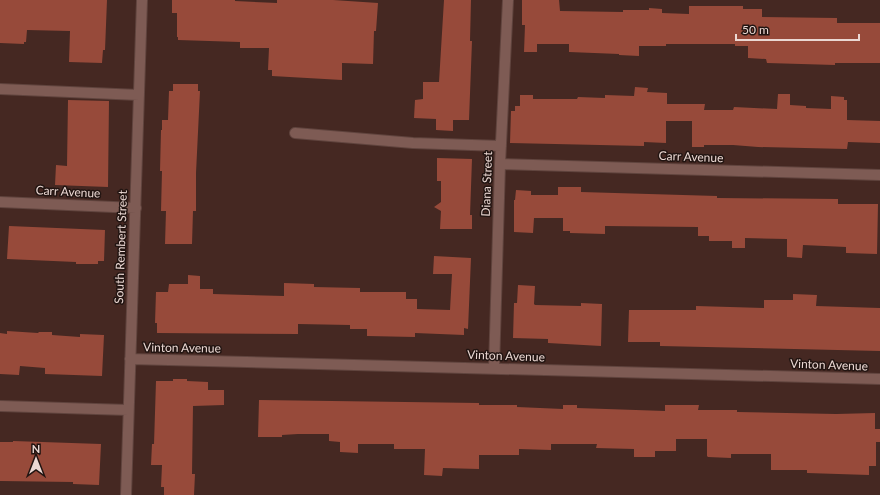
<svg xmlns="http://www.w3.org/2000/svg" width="880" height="495" font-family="Lato,sans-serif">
<rect width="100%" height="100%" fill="#452822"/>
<path fill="#974a3a" d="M0 0H107L105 50H103L102 63 69 62 70 31 27 30 26 42H24V44L0 43Z
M172 0H235V1L277 3V0H333L378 3 376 31H374L373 64 342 63V80L272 76V70H268L269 48H240V42L178 40V37H177V13H172Z
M444 0H471L470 41H472L469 120H453V131L436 130V119L414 118 415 100 423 99V82H439Z
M522 0H559L560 11 623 12V10H649V8L662 9V13L689 14V6H743V9H762V17L837 18V23H880V63H835V65L767 63 766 59 748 58V46H735V44H666V46H639V56L619 55V54L569 52V44H537V52H524L525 25H522Z
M173 84H198V91H200L196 173V211H193L192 244H165L166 211H161L162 171H160L161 130H162V120H168L169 91H173Z
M635 87 648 88 647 92 667 93V104H705L704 110H733L734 107 777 109 778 94H790V105L806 106V108L831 109V96L844 97V100H847V120L880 121V143L848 142 847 149 758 147 733 145H704V147H692V121H666V143L644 142V146L510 143 511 111H515V106H520V95H533V99H577L578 97 605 98V95L634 96Z
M68 100 109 101 108 187 55 185 56 165 67 166Z
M437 158 472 159 470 215H472V229H440L441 211 434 207 441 202V181H437Z
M558 187H581V192L717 196V198L838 199V204H878L877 254 846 253V247L803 245 802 258 787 257V239L745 238V248H732V241H709V236H698V227L605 226V234L570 233V231H563V218H534L533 233 514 232V200H515L516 190 531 191V195H558Z
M9 226 105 230 104 261H98V264H76V262L7 259Z
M434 256 471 258 468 329 464 328V335L415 333V337L367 336V329H350V325L298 324V334L157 333V323H155L156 292H168L169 284H188V275L200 276V289H213V294L284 296V283L314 284V287L360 288V292H406V299H417V309L450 310 452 274H433Z
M518 285 535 286 534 304 535 305 581 306V303L602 304 601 346 548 343V339L513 338 514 303H517Z
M793 294 817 295 816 306 880 308V351L660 346V342H628L629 310H696V306L764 308V300H793Z
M7 331 38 333 39 332H52V335L80 337V334L104 335 102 376 45 374V368L20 366 19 375 0 374V333L7 334Z
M173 379H187V381L208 382V390H224V405L193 406 192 474H195L194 495H164V487H161L162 465H151L152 444H154L156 381H173Z
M259 400 479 403V405H517V407L563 409V405H577V408L665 411V405H699L698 410H737V412L836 414 875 413V429H880V442H876V466H869V475L807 473V470H771V454H731V458L708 457 707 456V439H676V451H655V457H634V449L596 448 597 444H551V450L519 449V455H479V469L443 468 442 476 424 475 425 449H394V444H358V453L340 452V442L329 441V434H298L282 435V437H258Z
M13 441 101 444 99 485 73 484V482L0 481V442H13Z"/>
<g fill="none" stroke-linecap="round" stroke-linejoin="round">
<g stroke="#60443e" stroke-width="12">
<path id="minor" d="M0 89 139 95
M295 133 413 143 501 146
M500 164 880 175
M0 202 136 208
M130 359 880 379
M494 369 500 164 508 0
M0 406 128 410
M126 495 142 0"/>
</g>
<use href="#minor" stroke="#7e5b54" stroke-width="10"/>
</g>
<g text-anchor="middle" stroke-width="3" stroke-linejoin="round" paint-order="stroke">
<g font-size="12" fill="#ebd8d3" stroke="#221512">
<text transform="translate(691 157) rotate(2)" y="4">Carr Avenue</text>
<text transform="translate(487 184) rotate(-88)" y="4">Diana Street</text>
<text transform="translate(68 192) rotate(3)" y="4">Carr Avenue</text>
<text transform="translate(121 247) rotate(-88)" y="4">South Rembert Street</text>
<text transform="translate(182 348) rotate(1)" y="4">Vinton Avenue</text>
<text transform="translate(506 356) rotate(2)" y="4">Vinton Avenue</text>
<text transform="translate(829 365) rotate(2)" y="4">Vinton Avenue</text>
</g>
</g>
<g transform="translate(36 459)" stroke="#221512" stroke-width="3" paint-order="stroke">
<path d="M0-3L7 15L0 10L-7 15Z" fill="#ebd8d3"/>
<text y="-6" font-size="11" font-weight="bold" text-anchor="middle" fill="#ebd8d3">N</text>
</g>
<path d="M736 34v6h123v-6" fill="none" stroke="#ebd8d3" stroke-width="2"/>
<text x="742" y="34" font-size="12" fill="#ebd8d3" stroke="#221512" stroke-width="3" paint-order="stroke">50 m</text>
</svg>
